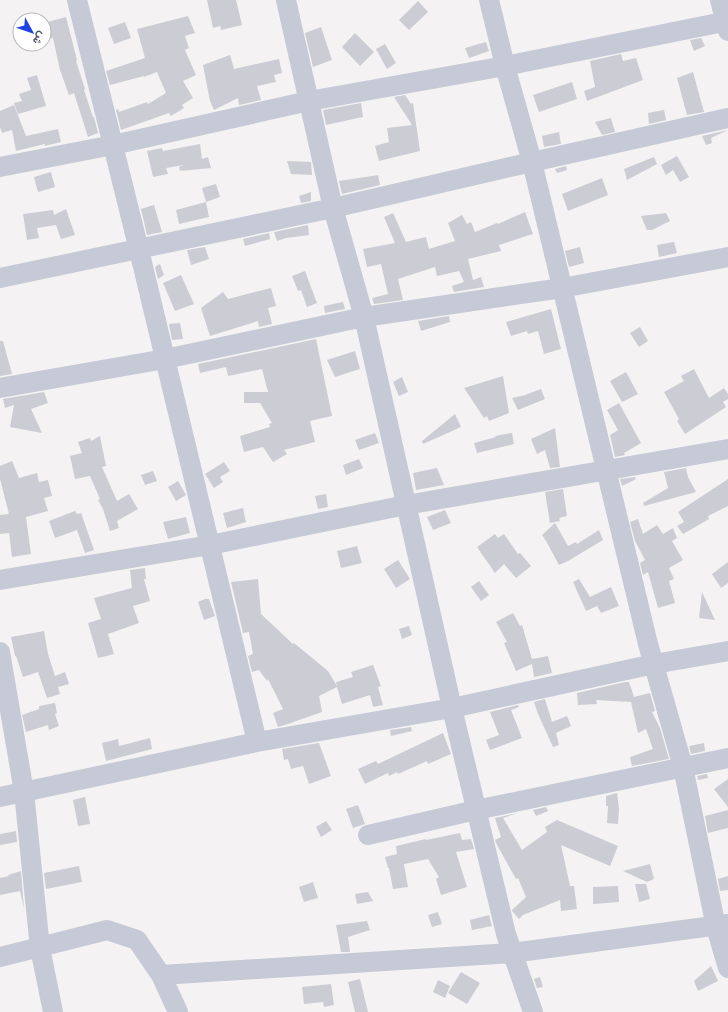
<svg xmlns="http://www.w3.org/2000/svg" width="728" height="1012" font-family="Karla,Vazirmatn,sans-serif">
<rect width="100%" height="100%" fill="#f4f2f2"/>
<path fill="#cccdd4" d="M207 0H236L242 25 221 30 220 26 213 28Z
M418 1 428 12 409 30 399 20Z
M188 16 195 33 185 36 189 48 185 50 196 75 183 81 193 98 182 105 184 108 171 116 169 113 121 130 116 110 118 109 119 112 147 102 148 104 166 93 157 72 144 77V76L110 85 106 71 145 58 137 29Z
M66 17 77 60 76 61 85 89 84 90 93 117H94L98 133 88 137 74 93 69 95 60 70 53 38 44 40V23Z
M125 22 131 38 114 44 108 28Z
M321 27 332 60 313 67 305 33Z
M355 33 374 52 360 66 342 47Z
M701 38 705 46 694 51 690 40Z
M486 42 489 51 469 58 465 48Z
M385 44 396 63 387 69 376 49Z
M621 54 623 61 636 58 643 80 587 101 584 91 595 87 590 61Z
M230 55 234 69 279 59 282 73 274 75 276 82 257 86 261 100 239 105 238 98 214 110 210 101 203 65Z
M693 72 704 112 687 115 677 78Z
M37 75 46 106 18 114 14 103 22 101 19 94 31 90 27 78Z
M572 82 577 99 539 112 533 95Z
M405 95 411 104 413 103 420 151 379 161 375 146 389 142 387 128 412 125 394 97Z
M361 103 363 117 326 125 323 110Z
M14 105 26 136 58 129 61 142 45 146V144L16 151 12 130 2 133 0 127V111Z
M664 110 666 120 649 124 648 113Z
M611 118 615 132 602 135 595 122Z
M728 130 711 138 712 143 706 145 702 136Z
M559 132 561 144 544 147 542 136Z
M200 144 202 159 208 157 211 168 180 171 179 167 184 165 166 168 168 174 153 177 147 151 162 148 163 151Z
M677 156 689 177 680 182 673 170 666 175 661 165Z
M654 157 657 164 627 180 624 169Z
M287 161 311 162 312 175 291 174Z
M566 166 567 170 557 173 555 169Z
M51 172 55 187 38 192 34 177Z
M378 175 380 185 342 194 339 181Z
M602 178 608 195 568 211 562 194Z
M216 184 220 197 206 202 202 188Z
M311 192V201L301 203 299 196Z
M206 202 209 217 179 224 176 210Z
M154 205 162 232 147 235 141 209Z
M66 209 75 235 61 239 56 225 37 228 39 238 27 240 23 214 53 210 54 215Z
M525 212 533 234 499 245 501 251 468 259 473 280 481 277 484 287 454 292 452 286 464 282 459 271 437 276 435 267 398 279 403 300 374 304 372 298 388 294 381 264 367 267 363 249 395 243 384 217 393 213 406 242 426 237 429 249 455 241 448 223 462 215 467 224 471 222 475 232 497 223 498 224Z
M666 213 670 221 652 230H647L641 216Z
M308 225 309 235 286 238 277 241 274 232Z
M269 233 270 239 245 246 243 239Z
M674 242 677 253 659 257 657 245Z
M205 247 209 259 191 265 187 250Z
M580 247 584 263 569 267 565 251Z
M160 264 164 275 158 279 155 267Z
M305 271 317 303 307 307 301 290 298 291 292 276Z
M181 275 194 304 175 311 163 283Z
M271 288 276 306 268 308 272 324 259 327 258 321 210 336 201 308 223 292 228 299Z
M343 302 345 309 325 313 324 306Z
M551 309 561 349 544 354 538 331 528 334 527 331 511 336 506 322Z
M449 316 450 322 421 331 418 321Z
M180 323 183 339 172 340 169 324Z
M640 327 648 341 639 347 630 333Z
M316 339 332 416 310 421 315 442 284 450 287 454 273 462 263 447 244 452 240 436 270 427 269 424 272 423 260 403H244V392H268L262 369 228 376 226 367 200 373 198 364Z
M0 341H3L12 374 0 376Z
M355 351 360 369 335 377 327 360Z
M694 369 709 398 724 388 728 394V399L723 402 726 407 685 434 677 421 679 419 664 392 684 381 681 376Z
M626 372 638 394 622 402 610 381Z
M503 376 509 413 489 421 487 416 484 418 464 388Z
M402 377 408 392 399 396 393 382Z
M541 389 545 399 518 410 512 398 525 395Z
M44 392 48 403 31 409 42 433 10 427 14 405 5 408 3 399Z
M619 403 641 443 624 453 625 455 615 457 610 435 618 430 607 410Z
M455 414 461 427 423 444 422 441Z
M555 428 560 467 550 468 545 450 537 454 531 439Z
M375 433 379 443 359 450 355 440Z
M512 433 514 444 477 453 474 443 496 437 495 436Z
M100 436 106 466 102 467 117 501 129 494 138 509 117 521 119 528 110 531 103 509 98 500 100 499 90 476 75 479 70 456 82 453 78 442 90 438 91 441Z
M359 459 363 468 346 475 343 465Z
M12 461 19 478 37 473 39 482 48 480 52 496 44 498 48 511 26 517 31 554 12 557 9 533 0 534V515L9 514 0 479V466Z
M224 462 230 471 220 477 223 482 214 488 205 474Z
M437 468 444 485 416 490 413 473Z
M686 468 688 477 696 492 644 506 643 503 668 488 664 472Z
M153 471 157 481 145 485 141 475Z
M635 477 636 479 622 486 620 479Z
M728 479V506L708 516 709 519 683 534 677 526 684 522 678 512Z
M178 481 186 495 176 501 168 487Z
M563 489 567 516 559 518 560 521 550 523 545 492Z
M326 494 328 507 318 509 315 496Z
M243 508 246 522 227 528 223 513Z
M445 510 451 523 433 530 427 517Z
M75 511 77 514 81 513 94 550 85 553 77 530 55 538 49 521Z
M186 517 190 533 168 539 163 522Z
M638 519 643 534 657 525 663 534 673 528 677 538 672 541 683 560 669 568 674 579 669 581 675 603 658 608 648 572 643 575 640 563 645 560 635 541 630 522Z
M555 523 568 546 576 542 577 544 599 530 603 540 568 561 559 565 546 541 542 535Z
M495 534 498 538 504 534 518 554 520 553 531 566 516 578 504 564 495 573 477 547Z
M357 546 362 563 341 568 337 551Z
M398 560 410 579 396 588 384 569Z
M728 562V583L721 588 712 574Z
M145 568 146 579H144L150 601 133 606 139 623 108 634 114 654 98 658 88 623 101 619 94 598 132 588 130 570Z
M258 579 261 614 293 644 294 643 328 671 337 686 336 682 353 677 351 672 373 665 381 686 378 687 383 705 373 707 370 695 342 704 337 687 319 696 322 712 285 725 278 727 273 713 283 709 268 679 267 681 259 670 252 672 248 656 253 654 249 632 243 633 231 582Z
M579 579 590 597 611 587 619 606 601 613 597 606 586 611 573 582Z
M479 581 489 595 481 601 471 587Z
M702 592 715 620 699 618Z
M205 599H209L215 616 204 620 198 602Z
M513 613 520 626 522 625 532 659 548 656 552 673 534 677 532 664 516 671 504 643 507 642 496 622Z
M409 626 412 635 402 639 399 629Z
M44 631 48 654 55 676 65 672 69 684 58 687 60 694 47 698 38 672 23 677 16 656H15L11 637Z
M625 682H629L634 697 650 693 655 711 652 712 660 728 669 759 632 766 630 757 653 749 646 729 638 733 631 702 596 700 597 704 578 705 577 693Z
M545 699 552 722 567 716 571 726 556 733 559 745 553 747 538 714 534 702Z
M55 703 57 713 55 714 59 726 49 730 48 725 26 732 22 715 39 709V706Z
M518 705 519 707 511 710 522 738 490 750 486 740 499 735 490 712Z
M411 727 412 731 391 736 390 730Z
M443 733 451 754 428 764 427 761 398 774 397 772 389 776 388 773 365 784 358 769 376 761 378 764Z
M150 738 152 749 106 761 102 743 118 739 119 746Z
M319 743 331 776 309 784 303 766 291 769 288 759 284 760 282 749Z
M704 743 705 751 691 754 689 746Z
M707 774 708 778 698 780 697 776Z
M728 779V807L714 789Z
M617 793 619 809 618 824 607 823 608 806H606V796Z
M85 797 90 824 78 826 73 800Z
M358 805 365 824 353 828 346 809Z
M546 807 548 811 536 816 533 810Z
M728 810V828L708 833 705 816Z
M518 813 503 818 522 850 547 832 545 827 557 820 618 846 610 866 561 845 570 886H574L577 909 561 911 560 900 523 915 519 919 512 911V910L526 897 518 878 516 879 497 845 495 840 501 837 495 818Z
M326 821 332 830 321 837 316 827Z
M16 831 17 842 0 845V834Z
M460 833 462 840 471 839 474 849 456 852 467 887 441 895 436 879 439 877 428 859 404 864 408 887 393 889 389 868H388L385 857 397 854 396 846 426 839V840Z
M650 864 654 879 647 882 623 871Z
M79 866 82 882 46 889 44 873Z
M21 871 24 909 20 891 0 895V878L9 876 8 875Z
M728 876V890L720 891 718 879Z
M313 882 318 898 304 902 299 887Z
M635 884H646L650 899 639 902Z
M618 886 619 902 593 904V887Z
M368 892 373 901 357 904 355 894Z
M438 912 442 924 432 927 428 915Z
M489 915 492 926 472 930 470 920Z
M367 921 370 930 348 937 350 952H341L336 925Z
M711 966 718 981 698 991 694 981Z
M461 972 480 983 467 1004 448 993Z
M540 977 543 987 537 988 534 979Z
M360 979 368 1012H355L348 982Z
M438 980 450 986 445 998 433 992Z
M331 984 334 1005 324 1007 323 1002 304 1004 302 987Z"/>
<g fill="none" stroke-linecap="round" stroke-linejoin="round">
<path stroke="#c6cad6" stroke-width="20" d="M77 0 139 250 257 742
M286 0 333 208 364 317 452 708 506 934 533 1012
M489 0 505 66 532 162 648 644 683 767 716 927 728 968
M720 0 728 31
M0 167 113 145 309 101 505 66 728 21
M0 278 333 208 532 162 728 118
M0 388 165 359 364 317 562 288 728 257
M0 580 210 545 406 505 728 449
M0 652 24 792 40 948 53 1012
M0 797 257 742 452 708 654 664 728 651
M368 835 476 810 728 758
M0 957 107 930 137 940 161 975 178 1012
M161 975 512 953 728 924"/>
</g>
<g transform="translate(32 32) rotate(130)"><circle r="19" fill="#ffffff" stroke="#b7b9bf"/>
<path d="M0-3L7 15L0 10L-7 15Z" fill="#1e43e2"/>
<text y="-6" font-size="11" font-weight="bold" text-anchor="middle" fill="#4a505f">ش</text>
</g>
</svg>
